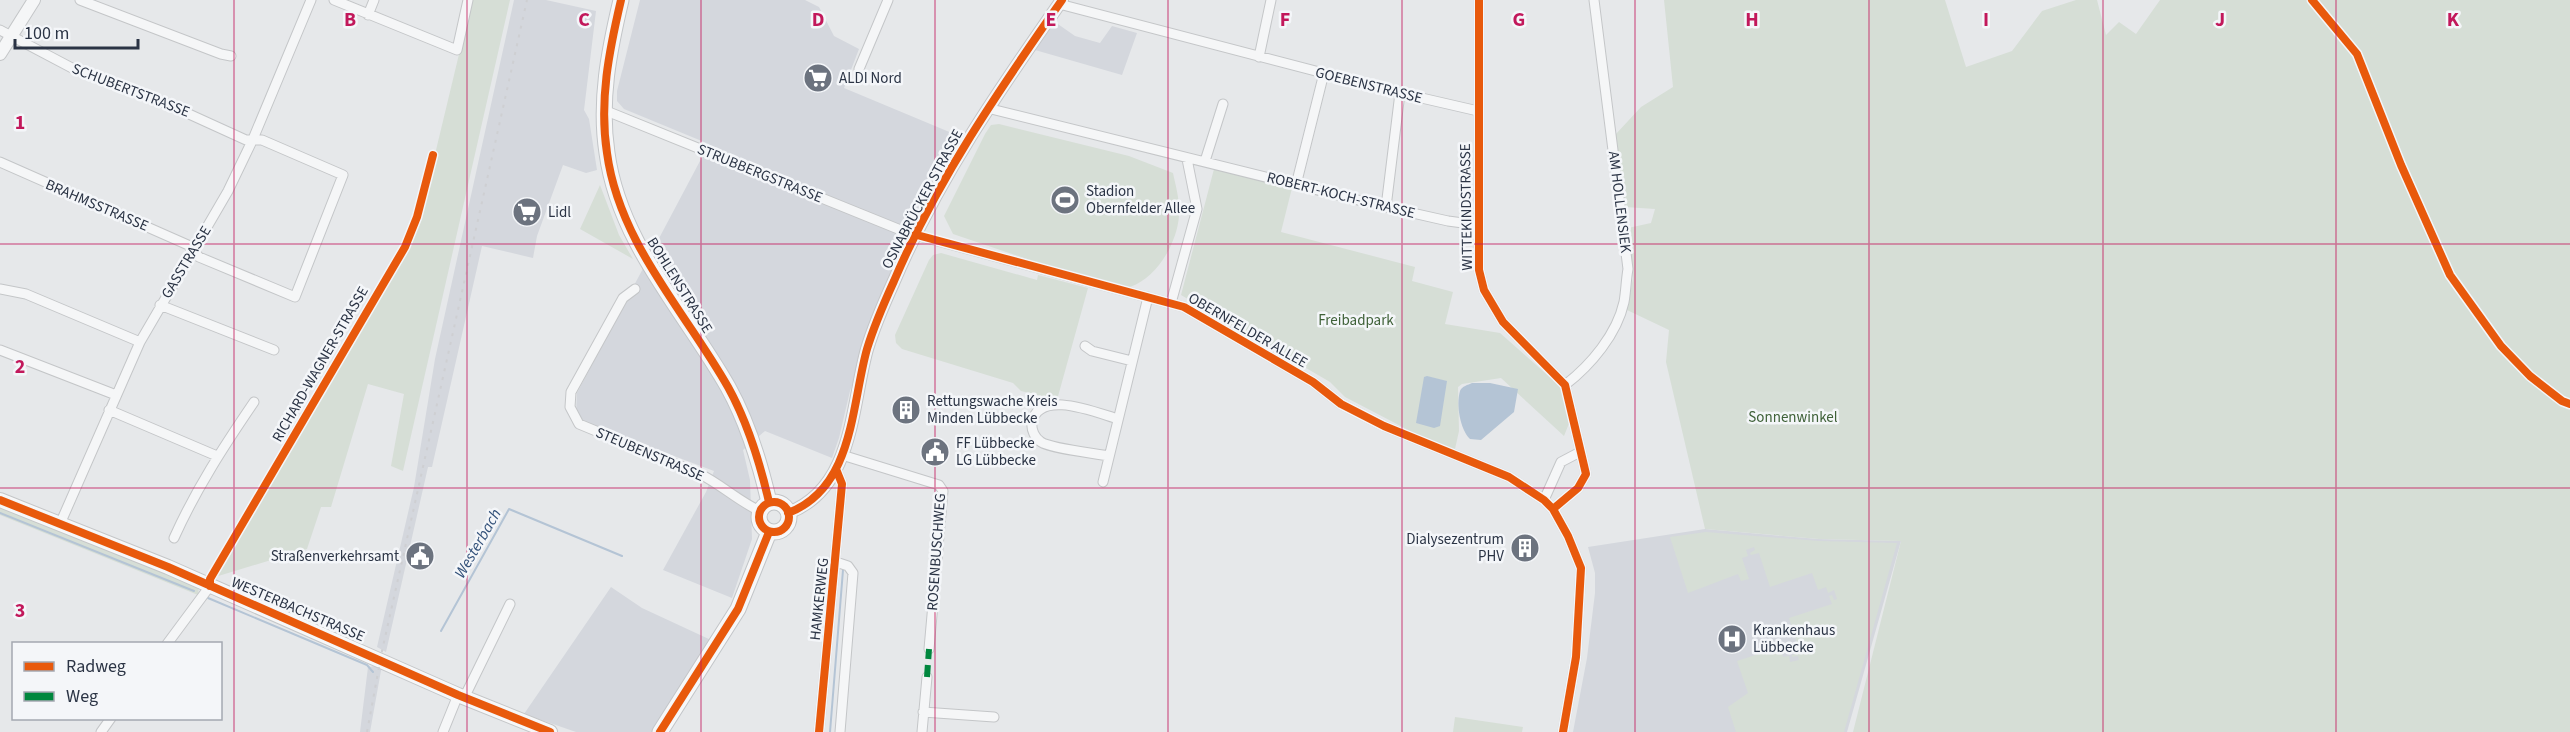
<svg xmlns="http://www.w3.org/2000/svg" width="2570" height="732" font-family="'Source Sans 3',sans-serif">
<rect width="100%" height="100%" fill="#e6e8ea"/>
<path fill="#d4d7dd" d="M514 0H546L596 11 584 110 589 119 597 170 586 173 563 165 537 236 533 258 482 246 432 467H428L386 652 377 647 414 487 435 359Z
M640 0H805L819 7 834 36 859 49 844 88 959 136 909 235 883 298 850 391 839 438 832 458 765 431 743 450 750 480 752 539 732 598 663 570 706 492 714 471 586 423 576 413 577 393 709 144 624 109 617 101V91Z
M1055 22 1075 36 1100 43 1112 26 1137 33 1122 75 1035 50Z
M1705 529 1818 539 1901 541 1847 732H1573L1587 658 1595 593V573L1588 547Z
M611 587 642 608 711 640 652 732H576L524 714Z
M382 665 370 732H360L368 667Z"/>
<path fill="#d6ded6" d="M472 0H510L403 471 391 466 404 394 368 384 331 507H321L307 549 215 577 391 275 419 221Z
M1664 0H1945L1966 67 2012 51 2042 11 2076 0H2097L2106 35 2119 22 2136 34 2160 0H2570V732H1853L1901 541 1819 539 1705 529 1666 362 1669 330 1627 310 1633 278 1628 228 1651 223 1655 209 1625 207 1615 135 1641 107 1673 87Z
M999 124 1129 156 1173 173C1176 187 1180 201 1179 216 1177 243 1157 278 1130 287L1036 262 953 234 944 216 985 134 991 125Z
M1214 169 1292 188 1281 232 1415 267 1412 281 1453 292 1445 324 1500 333 1562 388 1570 421 1564 436 1501 378 1462 384 1458 387 1459 431 1455 449 1416 434 1345 397 1330 382 1181 295Z
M600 185 619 235 633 259 580 229Z
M941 253 1037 280 1038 275 1088 288 1057 400 1021 391 1013 383 902 349 896 343 895 335 929 260 933 255Z
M0 507 199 587 198 595 0 515Z
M1706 532 1819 541 1897 543 1844 732H1736L1728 707 1748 693 1737 661 1780 647 1783 657 1789 656 1790 662 1799 660 1798 656 1792 657V655L1800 652 1789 618 1832 604 1829 596 1832 595 1834 600 1837 599 1834 590 1828 593 1826 587 1818 590 1812 573 1770 587 1759 553 1751 555 1750 553 1755 550 1754 547 1746 550 1748 556 1742 558 1749 579 1741 581 1738 574 1688 593 1670 537Z
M1455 717 1523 727 1522 732H1453Z"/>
<path fill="#b4c4d5" d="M1427 376 1447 381 1440 426 1434 428 1416 423 1424 377Z
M1472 383H1490L1518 389 1514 412 1481 440 1470 439C1460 429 1456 405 1460 391 1462 386 1468 385 1472 383Z"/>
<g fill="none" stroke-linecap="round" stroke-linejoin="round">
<path stroke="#b4c4d5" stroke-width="2" d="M0 513 194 591
M208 598 367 665 373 672
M441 631 509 509 622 556
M830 732 843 570"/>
<g stroke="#c4c6c8" stroke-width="11">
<path id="minor" d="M80 0 221 54 231 56
M334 0 457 50 468 0
M1479 0V270L1484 290 1503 322 1565 385 1586 474 1578 488 1553 509
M1059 4 1400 93 1478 111
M368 15 374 0
M0 30 72 68 145 94 246 140H262L343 175 295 297 199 257 188 245 0 162
M1259 57 1271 0
M859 69 888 0
M987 108 1386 207 1448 221 1478 225
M604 110 908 233 1184 307 1313 382 1341 404 1384 426 1509 477 1544 500 1553 509 1568 536 1581 568 1576 657 1563 732
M1205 161 1223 104
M1296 185 1324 73
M1386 207 1400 93
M0 289 26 294 140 342
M635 289 623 298 571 392 570 407 579 424 700 474C722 485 738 501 760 511
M1171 303 1197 209 1187 159
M160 305 274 350
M1085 346 1092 351 1132 361
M0 350 116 395
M1565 385C1591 365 1617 334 1624 302 1626 291 1626 280 1628 269L1594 0
M109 410 217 456
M842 455 939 485 943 491 929 649
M1109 456C1094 453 1052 449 1041 442 1035 438 1031 430 1032 423 1038 388 1097 413 1118 419
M1103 482 1148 297
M1544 500 1561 462 1580 452
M60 524 140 342 228 191 253 139 311 0
M174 538C196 489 224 446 254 402
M836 562 848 566 853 573 840 732
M167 644 210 586
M464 698 510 604
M923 712 994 717
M101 732 111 718
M443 732 458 695
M819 732 842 484 836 469
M922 732 927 677"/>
</g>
<g stroke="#c4c6c8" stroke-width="14">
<path id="tertiary" d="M0 54 34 0
M788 513C854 488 851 406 867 349 874 326 884 303 894 281 937 180 999 90 1062 0"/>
</g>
<g stroke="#c4c6c8" stroke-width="16">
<path id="secondary" d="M0 500 168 567 458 695 550 732"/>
</g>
<g stroke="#c2c5c8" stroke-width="17">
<path id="primary" d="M621 0C609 51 599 101 607 153 619 243 685 311 728 387 748 423 760 463 769 502
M759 517a15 15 0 1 1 30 0a15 15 0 1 1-30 0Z
M660 732 738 609 769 532"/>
</g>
<use href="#minor" stroke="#f5f6f7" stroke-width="9"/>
<use href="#tertiary" stroke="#f5f6f7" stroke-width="12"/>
<use href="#secondary" stroke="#f8f8f8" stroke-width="14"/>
<use href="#primary" stroke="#f8f8f8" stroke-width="15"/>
<path stroke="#cecfd2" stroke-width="2" stroke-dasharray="3 6" stroke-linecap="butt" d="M367 732 382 651 527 0"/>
<path stroke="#00873e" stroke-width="6" stroke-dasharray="12 6" stroke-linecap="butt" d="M927 677 929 649"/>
<g stroke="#f4f6f9" stroke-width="11">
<path id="cycleway" d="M621 0C609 51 599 101 607 153 619 243 685 311 728 387 748 423 760 463 769 502
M1479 0V270L1484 290 1503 322 1565 385 1586 474 1578 488 1553 509
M2312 0 2357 54 2401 165 2450 275 2501 346 2530 376 2562 401 2570 404
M917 235 1184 307 1313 382 1341 404 1384 426 1509 477 1544 500 1553 509 1568 536 1581 568 1576 657 1563 732
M0 500 168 567 458 695 550 732
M759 517a15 15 0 1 1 30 0a15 15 0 1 1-30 0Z
M788 513C854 488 851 406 867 349 874 326 884 303 894 281 937 180 999 90 1062 0
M210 586V579L405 247 417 217 433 155
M660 732 738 609 769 532
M819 732 842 484 836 469"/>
</g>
<use href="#cycleway" stroke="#e8590c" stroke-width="8"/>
</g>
<path fill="none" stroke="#c2185b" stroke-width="1.5" stroke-opacity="0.55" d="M234 0V732M467 0V732M701 0V732M935 0V732M1168 0V732M1402 0V732M1635 0V732M1869 0V732M2103 0V732M2336 0V732M0 244H2570M0 488H2570"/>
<defs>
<g id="supermarket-disc" transform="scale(1.5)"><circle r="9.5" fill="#6c737f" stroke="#f4f6f9"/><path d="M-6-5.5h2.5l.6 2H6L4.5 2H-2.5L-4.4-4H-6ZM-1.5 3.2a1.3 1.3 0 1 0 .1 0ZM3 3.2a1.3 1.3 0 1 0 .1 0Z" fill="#fff"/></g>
<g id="stadium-disc" transform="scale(1.5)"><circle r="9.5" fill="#6c737f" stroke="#f4f6f9"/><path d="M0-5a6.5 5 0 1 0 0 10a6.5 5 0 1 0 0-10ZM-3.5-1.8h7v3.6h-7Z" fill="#fff"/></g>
<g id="building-disc" transform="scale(1.5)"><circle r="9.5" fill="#6c737f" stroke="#f4f6f9"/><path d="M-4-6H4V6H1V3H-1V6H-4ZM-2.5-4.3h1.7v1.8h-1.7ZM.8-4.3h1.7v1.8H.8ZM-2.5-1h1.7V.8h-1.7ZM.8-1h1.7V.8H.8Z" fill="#fff"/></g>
<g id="civic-disc" transform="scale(1.5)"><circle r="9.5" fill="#6c737f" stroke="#f4f6f9"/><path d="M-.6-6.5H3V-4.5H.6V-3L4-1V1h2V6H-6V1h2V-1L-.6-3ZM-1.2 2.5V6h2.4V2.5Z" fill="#fff"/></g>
<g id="hospital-disc" transform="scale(1.5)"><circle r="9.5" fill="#6c737f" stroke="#f4f6f9"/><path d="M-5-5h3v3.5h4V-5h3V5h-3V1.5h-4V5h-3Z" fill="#fff"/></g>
</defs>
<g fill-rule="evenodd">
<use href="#supermarket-disc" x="818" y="78"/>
<use href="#stadium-disc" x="1065" y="200"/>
<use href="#supermarket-disc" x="527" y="212"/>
<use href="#building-disc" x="906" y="410"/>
<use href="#civic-disc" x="935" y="452"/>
<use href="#building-disc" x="1525" y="548"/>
<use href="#civic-disc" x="420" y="556"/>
<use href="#hospital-disc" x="1732" y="639"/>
</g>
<g text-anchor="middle" stroke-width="5" stroke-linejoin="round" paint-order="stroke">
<g font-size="15" fill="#2b3445" stroke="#f4f6f9" text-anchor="start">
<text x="839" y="83">ALDI Nord</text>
<text x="1086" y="196">Stadion<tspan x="1086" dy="17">Obernfelder Allee</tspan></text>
<text x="548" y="217">Lidl</text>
<text x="927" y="406">Rettungswache Kreis<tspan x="927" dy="17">Minden Lübbecke</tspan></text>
<text x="956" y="448">FF Lübbecke<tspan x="956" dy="17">LG Lübbecke</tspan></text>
<text x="1504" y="544" text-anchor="end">Dialysezentrum<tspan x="1504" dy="17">PHV</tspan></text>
<text x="399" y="561" text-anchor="end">Straßenverkehrsamt</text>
<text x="1753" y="635">Krankenhaus<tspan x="1753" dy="17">Lübbecke</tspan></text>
</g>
<g font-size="15" fill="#2b3445" stroke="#f4f6f9">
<text transform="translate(1369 85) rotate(14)" y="5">GOEBENSTRASSE</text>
<text transform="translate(131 90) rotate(21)" y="5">SCHUBERTSTRASSE</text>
<text transform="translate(760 173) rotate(22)" y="5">STRUBBERGSTRASSE</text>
<text transform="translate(1341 195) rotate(14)" y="5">ROBERT-KOCH-STRASSE</text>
<text transform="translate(922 199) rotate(-62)" y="5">OSNABRÜCKER STRASSE</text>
<text transform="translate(1620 202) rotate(83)" y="5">AM HOLLENSIEK</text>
<text transform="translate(97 205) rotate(23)" y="5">BRAHMSSTRASSE</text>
<text transform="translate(1466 207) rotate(-91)" y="5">WITTEKINDSTRASSE</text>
<text transform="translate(186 262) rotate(-59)" y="5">GASSTRASSE</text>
<text transform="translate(680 285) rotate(58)" y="5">BOHLENSTRASSE</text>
<text transform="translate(1248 330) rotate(30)" y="5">OBERNFELDER ALLEE</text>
<text transform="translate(320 364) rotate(-60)" y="5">RICHARD-WAGNER-STRASSE</text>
<text transform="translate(650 454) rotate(23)" y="5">STEUBENSTRASSE</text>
<text transform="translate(936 552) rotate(-86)" y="5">ROSENBUSCHWEG</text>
<text transform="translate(819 599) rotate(-84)" y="5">HAMKERWEG</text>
<text transform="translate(298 609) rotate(23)" y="5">WESTERBACHSTRASSE</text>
</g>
<g font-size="15" fill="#3f6138" stroke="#f4f6f9">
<text x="1356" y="325">Freibadpark</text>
<text x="1793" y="422">Sonnenwinkel</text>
</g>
<g font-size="16" font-style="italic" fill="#34527a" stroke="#f4f6f9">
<text transform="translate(477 543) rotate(-60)" y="6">Westerbach</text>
</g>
</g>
<g font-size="20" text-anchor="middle" font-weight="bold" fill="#c2185b" stroke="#f4f6f9" stroke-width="5" stroke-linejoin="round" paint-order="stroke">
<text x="350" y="26">B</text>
<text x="584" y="26">C</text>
<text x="818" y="26">D</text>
<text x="1051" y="26">E</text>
<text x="1285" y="26">F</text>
<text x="1519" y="26">G</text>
<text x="1752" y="26">H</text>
<text x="1986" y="26">I</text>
<text x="2220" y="26">J</text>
<text x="2453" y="26">K</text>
<text x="20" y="129">1</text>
<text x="20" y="373">2</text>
<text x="20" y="617">3</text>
</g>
<rect x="12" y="642" width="210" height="78" fill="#f4f6f9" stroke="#a4a8b1" stroke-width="1.5"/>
<rect x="24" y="662" width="30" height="9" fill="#e8590c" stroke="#a4a8b1" stroke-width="1.5"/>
<text x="66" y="672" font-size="18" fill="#2b3445">Radweg</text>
<rect x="24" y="692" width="30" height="9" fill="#00873e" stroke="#a4a8b1" stroke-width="1.5"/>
<text x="66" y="702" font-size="18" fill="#2b3445">Weg</text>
<path d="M15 39v9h123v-9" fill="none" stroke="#2b3445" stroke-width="3"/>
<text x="24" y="39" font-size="18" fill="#2b3445" stroke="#f4f6f9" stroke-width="4.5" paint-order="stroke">100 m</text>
</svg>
